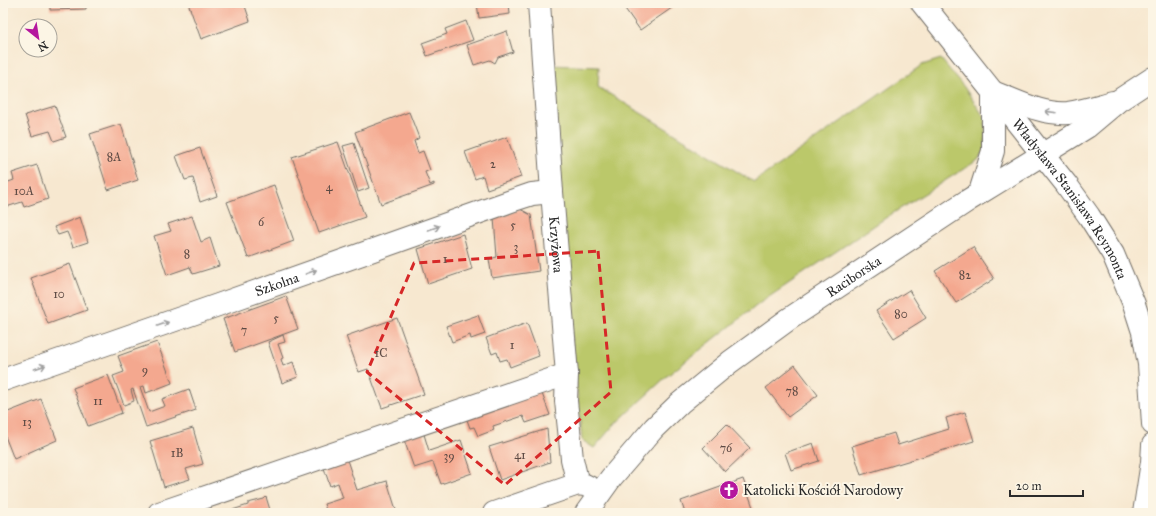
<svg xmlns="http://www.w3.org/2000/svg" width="1156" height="516" font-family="'IM FELL Great Primer',serif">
<rect width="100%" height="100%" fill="#fcf5e5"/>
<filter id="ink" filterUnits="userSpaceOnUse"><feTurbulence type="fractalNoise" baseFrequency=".025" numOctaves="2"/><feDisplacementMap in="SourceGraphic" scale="8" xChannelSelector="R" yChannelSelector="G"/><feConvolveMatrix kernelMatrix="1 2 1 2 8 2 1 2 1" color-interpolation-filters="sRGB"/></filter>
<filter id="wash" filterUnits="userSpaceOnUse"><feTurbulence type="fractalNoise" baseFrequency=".012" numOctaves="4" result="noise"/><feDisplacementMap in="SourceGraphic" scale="16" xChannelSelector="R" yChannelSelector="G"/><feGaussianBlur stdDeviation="0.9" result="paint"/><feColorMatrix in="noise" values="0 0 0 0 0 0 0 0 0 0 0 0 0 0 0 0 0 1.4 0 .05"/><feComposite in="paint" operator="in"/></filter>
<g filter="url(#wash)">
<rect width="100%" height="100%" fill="#f7e8d0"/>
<path fill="#bbc86a" stroke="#737a4a" d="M941 59 964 87 985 118V148L978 160 887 217 760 303 667 376 614 425 594 448 582 440 559 217 550 65 599 67 598 87 754 182 922 65Z"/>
<g id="blocks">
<path fill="#f4a88f" d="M50 3H86V9L50 10Z
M188 3H244L250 21 201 39Z
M477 3H509L510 14 479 18Z
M621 3H679L640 30Z
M466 21 473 40 427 56 422 43 447 34 445 29Z
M507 31 513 52 498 57 495 63 490 60 474 65 467 45Z
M55 106 66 137 54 141 50 131 32 136 25 115Z
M409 112 419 138 414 141 418 153 423 151 430 170 425 172 430 185 434 183V185L381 204 355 132Z
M121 124 138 180 108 190 90 134Z
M507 137 521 177 487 189 483 176 475 179 465 152Z
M338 142 365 217 319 233 292 157Z
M354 143 369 188 358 192 343 146Z
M200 148 217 196 200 202 193 178 185 180 176 156Z
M37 165 48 199 24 207 22 202 3 208V184L14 180 12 173Z
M274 185 294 241 248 258 227 202Z
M520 209 531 215 539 271 492 278 489 259 497 257 494 218Z
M192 216 201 242 210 238 219 266 193 274 190 267 167 275 154 236 171 231 168 224Z
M80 217 88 242 73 247 67 232 58 235 54 227Z
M463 234 472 269 428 284 418 249Z
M973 247 994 279 956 303 935 271Z
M70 264 87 310 48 324 31 278Z
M909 290 926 318 894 338 876 311Z
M286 296 298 329 235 352 223 319Z
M478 315 485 334 471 339 470 335 452 342 446 326Z
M397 318 424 394 382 408 368 369 359 372 346 336Z
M527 323 539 356 510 367 507 359 500 361 497 352 492 354 486 338Z
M283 335 285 342 278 344 283 358 281 359 283 366 293 362 298 377 282 383 268 342Z
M157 342 172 383 146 393 144 386 140 387 149 412 165 406 162 399 189 389 196 410 146 427 133 389 131 390 134 401 124 405 113 376 124 372 118 356Z
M795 365 818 395 788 417 766 388Z
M108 375 122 413 88 426 73 388Z
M541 391 550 415 526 423 523 416 493 426 494 430 478 436 474 427 470 428 466 417Z
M41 399 57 440 14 459 3 431V414Z
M965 412 974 441 861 475 852 446 894 433 898 445 949 429 946 418Z
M727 424 750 448 725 472 703 448Z
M193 428 203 464 186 469 190 479 164 487 150 441Z
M547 429 550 462 500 480 489 447Z
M423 431 429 451 461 440 472 473 441 484 433 462 414 468 403 437Z
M813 443 819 461 791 470 785 453Z
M346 457 357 490 387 481 397 513H327L324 504 343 498 338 483 330 486 323 465Z
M743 479 755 513H729L728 510 720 513H685L681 501Z
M266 497 271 513H223L248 505V503L264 499Z"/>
</g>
</g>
<g filter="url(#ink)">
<use href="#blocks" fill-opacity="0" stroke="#726d65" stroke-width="1"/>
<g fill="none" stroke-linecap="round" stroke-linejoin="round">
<g stroke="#726d65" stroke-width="24">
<g id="minor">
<path id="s1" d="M539 3 552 192 567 374 566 401 570 439 572 459 578 484"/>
<path d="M980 192 993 151V92C1017 101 1042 115 1068 113 1083 111 1098 106 1113 102"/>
<path id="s2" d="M3 380 218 305 514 200 532 194 552 192"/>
<path d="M159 513 567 374"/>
<path d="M494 513 578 484 585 485 593 489"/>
<path id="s3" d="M586 513 611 478 654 428 680 403 730 362 789 319 967 201 1087 127 1118 101 1153 78"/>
</g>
</g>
<g stroke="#726d65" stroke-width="24">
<g id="major">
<path id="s4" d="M922 3 1066 184 1089 216 1113 254 1134 304 1143 332 1149 364 1153 424"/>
<path d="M1144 513 1152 462 1153 445"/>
</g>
</g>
<use href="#minor" stroke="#fff" stroke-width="22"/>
<use href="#major" stroke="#fff" stroke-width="22"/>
</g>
<defs><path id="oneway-shaft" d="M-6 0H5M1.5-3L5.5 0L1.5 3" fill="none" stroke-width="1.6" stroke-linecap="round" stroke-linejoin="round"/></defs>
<g stroke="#a0a0a0">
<use href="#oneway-shaft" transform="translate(1051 112) rotate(-173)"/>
<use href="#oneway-shaft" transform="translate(434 228) rotate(-20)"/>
<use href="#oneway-shaft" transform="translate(311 272) rotate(-20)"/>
<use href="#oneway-shaft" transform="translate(163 324) rotate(-19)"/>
<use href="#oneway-shaft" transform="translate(40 367) rotate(-19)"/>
</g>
</g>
<path fill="none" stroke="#d62828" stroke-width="3" stroke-dasharray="8 5" stroke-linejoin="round" d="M598 251 611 392 505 485 367 372 414 263Z"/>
<defs>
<g id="church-disc" transform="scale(1)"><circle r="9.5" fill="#b5179e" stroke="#fcf5e5"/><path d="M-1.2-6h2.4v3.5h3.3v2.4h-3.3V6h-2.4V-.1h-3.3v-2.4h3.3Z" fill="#fff"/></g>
</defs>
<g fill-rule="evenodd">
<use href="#church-disc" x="729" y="490"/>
</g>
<g text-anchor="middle" stroke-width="4" stroke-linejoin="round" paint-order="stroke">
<g font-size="12" fill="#5d4a44">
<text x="114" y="161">8A</text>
<text x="493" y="168">2</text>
<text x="329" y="191">4</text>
<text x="24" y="195">10A</text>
<text x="261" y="226">6</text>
<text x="513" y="229">5</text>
<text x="516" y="251">3</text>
<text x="187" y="258">8</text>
<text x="445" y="263">1</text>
<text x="965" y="279">82</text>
<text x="59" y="298">10</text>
<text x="901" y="318">80</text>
<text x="276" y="322">5</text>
<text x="244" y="334">7</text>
<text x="512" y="349">1</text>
<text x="381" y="357">1C</text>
<text x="145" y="374">9</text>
<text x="792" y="395">78</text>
<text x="98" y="405">11</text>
<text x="27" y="426">13</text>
<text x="726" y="452">76</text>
<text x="177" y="457">1B</text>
<text x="520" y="459">41</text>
<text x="449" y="460">39</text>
</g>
<g font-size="14" fill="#2b2b2b" stroke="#fcf5e5">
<text dy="5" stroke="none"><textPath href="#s4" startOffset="246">Władysława Stanisława Reymonta</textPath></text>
<text dy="5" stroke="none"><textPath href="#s1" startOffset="242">Krzyżowa</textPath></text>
<text dy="5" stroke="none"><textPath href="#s3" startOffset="360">Raciborska</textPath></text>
<text dy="5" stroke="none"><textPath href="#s2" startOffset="290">Szkolna</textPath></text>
</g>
<g font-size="14" fill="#2b2b2b" stroke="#fcf5e5" text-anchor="start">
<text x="743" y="495">Katolicki Kościół Narodowy</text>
</g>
</g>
<rect width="1156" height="516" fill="none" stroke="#fcf5e5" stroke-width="16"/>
<g transform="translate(38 38) rotate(150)"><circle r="19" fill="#fcf5e5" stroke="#a8a49b"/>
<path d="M0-3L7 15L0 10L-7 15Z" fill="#b5179e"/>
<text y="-6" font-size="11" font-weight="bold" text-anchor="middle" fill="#2b2b2b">N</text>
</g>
<path d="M1010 490v6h73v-6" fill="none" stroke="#2b2b2b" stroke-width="2"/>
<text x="1016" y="490" font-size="12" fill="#2b2b2b" stroke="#fcf5e5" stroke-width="3" paint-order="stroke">20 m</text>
</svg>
